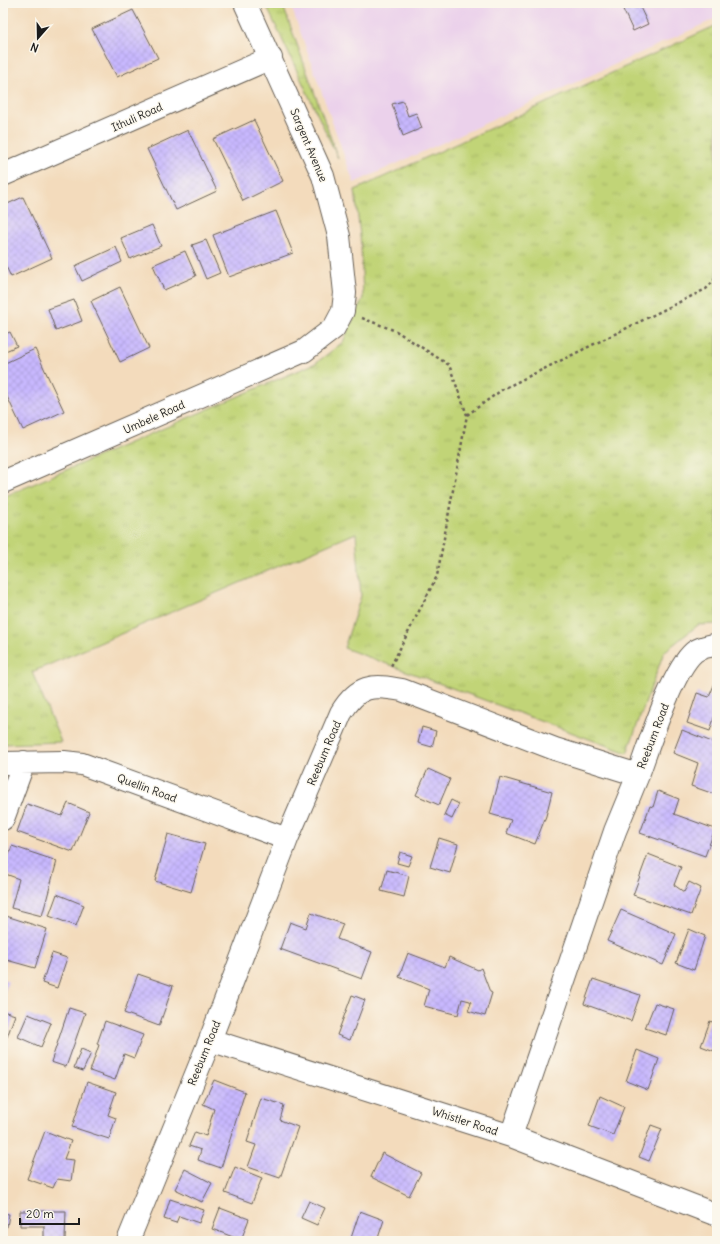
<svg xmlns="http://www.w3.org/2000/svg" width="720" height="1244" font-family="Delius,sans-serif">
<defs>
<pattern id="grass-tufts" width="24" height="20" patternUnits="userSpaceOnUse"><rect width="24" height="20" fill="#c1d477"/><path d="M3 7l-1-3M5 7V3M7 7l1-3M15 17l-1-3M17 17v-4M19 17l1-3" fill="none" stroke="#a5b566"/></pattern>
<pattern id="building-cross-hatch" width="8" height="8" patternUnits="userSpaceOnUse"><rect width="8" height="8" fill="#c8b8fe"/><path d="M0 0l8 8M0 8l8-8" fill="none" stroke="#ab9ed9"/></pattern>
</defs>
<rect width="100%" height="100%" fill="#fbf7ec"/>
<filter id="ink" filterUnits="userSpaceOnUse"><feTurbulence type="fractalNoise" baseFrequency=".025" numOctaves="2"/><feDisplacementMap in="SourceGraphic" scale="8" xChannelSelector="R" yChannelSelector="G"/><feConvolveMatrix kernelMatrix="1 2 1 2 8 2 1 2 1" color-interpolation-filters="sRGB"/></filter>
<filter id="wash" filterUnits="userSpaceOnUse"><feTurbulence type="fractalNoise" baseFrequency=".012" numOctaves="4" result="noise"/><feDisplacementMap in="SourceGraphic" scale="16" xChannelSelector="R" yChannelSelector="G"/><feGaussianBlur stdDeviation="0.9" result="paint"/><feColorMatrix in="noise" values="0 0 0 0 0 0 0 0 0 0 0 0 0 0 0 0 0 1.4 0 .05"/><feComposite in="paint" operator="in"/></filter>
<g filter="url(#wash)">
<rect width="100%" height="100%" fill="#f3dbbc"/>
<path fill="#ebd1eb" d="M290 3H717V18L354 183Z"/>
<path fill="url(#grass-tufts)" stroke="#6e784a" d="M265 3H282L338 158Z
M717 25V624L698 625 664 652 627 753 344 648 361 596 356 533 32 672 61 742 3 744V497L316 363 343 342 363 298 361 245 355 190Z"/>
<g id="blocks">
<path fill="url(#building-cross-hatch)" d="M620 3H638L648 24 633 31Z
M133 10 158 58 117 77 92 29Z
M403 101 408 116 416 113 422 128 403 136 392 104Z
M254 120 283 181 243 201 213 139Z
M188 130 217 191 176 210 147 149Z
M23 197 52 258 11 277 3 260V206Z
M276 211 293 253 229 277 213 235Z
M152 225 161 246 130 259 121 238Z
M206 240 220 273 206 279 192 245Z
M116 247 122 262 82 281 75 266Z
M185 251 196 276 164 290 153 265Z
M120 287 149 348 120 362 91 301Z
M74 300 82 321 56 331 48 309Z
M10 332 17 346 3 352V335Z
M35 349 64 411 23 430 3 388V364Z
M717 678V716L715 715 710 731 687 723 697 693 709 697Z
M422 727 436 731 432 747 418 743Z
M682 730 717 744V795L691 786 698 763 673 753Z
M428 769 450 779 439 805 416 795Z
M500 777 552 792 546 816 535 844 506 833 511 820 490 814Z
M658 791 679 799 674 814 715 829 705 856 640 833 650 806 653 807Z
M451 800 459 804 452 819 444 815Z
M68 803 89 812 73 852 17 832 27 804 62 816Z
M168 834 205 844 191 892 155 881Z
M439 838 458 844 450 873 430 867Z
M12 846 57 861 42 916 11 908 19 879 3 873V870Z
M400 852 412 856 408 866 397 863Z
M648 854 681 867 674 885 684 892 689 882 701 888 691 915 633 895Z
M387 870 409 876 404 897 381 891Z
M57 894 84 905 76 926 49 916Z
M621 910 676 934 663 965 607 941Z
M311 913 343 924 337 939 372 952 362 979 280 949 290 922 306 928Z
M3 915 47 929 35 968 3 959Z
M689 929 705 936 694 970 676 963Z
M52 953 67 958 57 988 42 983Z
M408 953 445 967 449 957 478 970 481 968 490 992 492 993 485 1016 468 1011 471 1003 470 1001 462 999 458 1015 424 1006 429 989 399 977Z
M717 956V965L714 964Z
M138 974 173 986 159 1026 124 1013Z
M3 979 8 981 3 997Z
M593 979 640 995 631 1021 584 1004Z
M352 995 365 1000 350 1040 337 1035Z
M655 1003 674 1009 666 1035 645 1028Z
M69 1008 85 1013 66 1067 51 1062Z
M3 1011 15 1015 7 1037 3 1035Z
M28 1014 51 1023 41 1047 18 1037Z
M105 1021 143 1035 134 1058 124 1054 115 1080 90 1071 99 1045 97 1044Z
M710 1021 717 1024V1052L701 1046Z
M81 1049 91 1053 83 1071 74 1068Z
M637 1050 659 1059 648 1090 626 1081Z
M214 1080 245 1092 221 1168 198 1160 201 1150 189 1146 195 1132 206 1136 214 1109 203 1104Z
M87 1082 116 1092 108 1115 116 1118 109 1139 72 1127Z
M600 1096 624 1107 613 1135 589 1126Z
M261 1098 284 1105 280 1120 298 1127 280 1178 248 1167 256 1145 247 1142Z
M651 1125 662 1129 649 1161 639 1157Z
M45 1131 71 1141 64 1159 74 1160 71 1181 57 1179 53 1188 27 1179Z
M382 1153 421 1173 409 1196 371 1177Z
M235 1167 262 1178 252 1203 225 1193Z
M185 1169 212 1183 202 1202 175 1189Z
M170 1199 204 1210 199 1223 179 1216 176 1223 164 1219Z
M309 1201 325 1208 317 1225 301 1218Z
M220 1208 249 1219 241 1240 212 1229Z
M20 1211H66L65 1240 44 1239V1226H20Z
M360 1211 384 1220 377 1241H350Z
M3 1213 9 1214 7 1227H3Z"/>
</g>
</g>
<g filter="url(#ink)">
<use href="#blocks" fill-opacity="0" stroke="#675f54" stroke-width="1"/>
<g fill="none" stroke-linecap="round" stroke-linejoin="round">
<g stroke="#675f54" stroke-width="24">
<path id="minor" d="M3 175 271 58
M3 482 304 351 334 328 343 311 345 293 339 236 323 176 245 3
M3 763 64 762 82 764 287 839
M3 819 24 762
M210 1040 511 1136 717 1215
M511 1136 615 831 638 775
M128 1241 210 1040 287 839 341 713C358 685 372 684 402 690L555 749 638 775C649 745 672 671 694 652 699 648 711 645 717 645"/>
</g>
<path stroke="#675f54" stroke-width="2.5" stroke-dasharray="3 3" stroke-linecap="butt" d="M362 318 396 331 449 365 467 415 437 576 390 668
M467 415 503 389 706 289 717 277"/>
<use href="#minor" stroke="#fff" stroke-width="22"/>
</g>
</g>
<g text-anchor="middle" stroke-width="3" stroke-linejoin="round" paint-order="stroke">
<g font-size="11" fill="#1c1c1c" stroke="#fbf7ec">
<text transform="translate(137 117) rotate(-24)" y="4">Ithuli Road</text>
<text transform="translate(309 145) rotate(67)" y="4">Sargent Avenue</text>
<text transform="translate(154 417) rotate(-24)" y="4">Umbele Road</text>
<text transform="translate(653 736) rotate(-69)" y="4">Reebum Road</text>
<text transform="translate(324 753) rotate(-67)" y="4">Reebum Road</text>
<text transform="translate(147 788) rotate(20)" y="4">Quellin Road</text>
<text transform="translate(204 1053) rotate(-68)" y="4">Reebum Road</text>
<text transform="translate(465 1121) rotate(18)" y="4">Whistler Road</text>
</g>
</g>
<rect width="720" height="1244" fill="none" stroke="#fbf7ec" stroke-width="16"/>
<g transform="translate(38 38) rotate(200)" stroke="#fbf7ec" stroke-width="3" paint-order="stroke">
<path d="M0-3L7 15L0 10L-7 15Z" fill="#1c1c1c"/>
<text y="-6" font-size="11" font-weight="bold" text-anchor="middle" fill="#1c1c1c">N</text>
</g>
<path d="M20 1218v6h59v-6" fill="none" stroke="#1c1c1c" stroke-width="2"/>
<text x="26" y="1218" font-size="12" fill="#1c1c1c" stroke="#fbf7ec" stroke-width="3" paint-order="stroke">20 m</text>
</svg>
